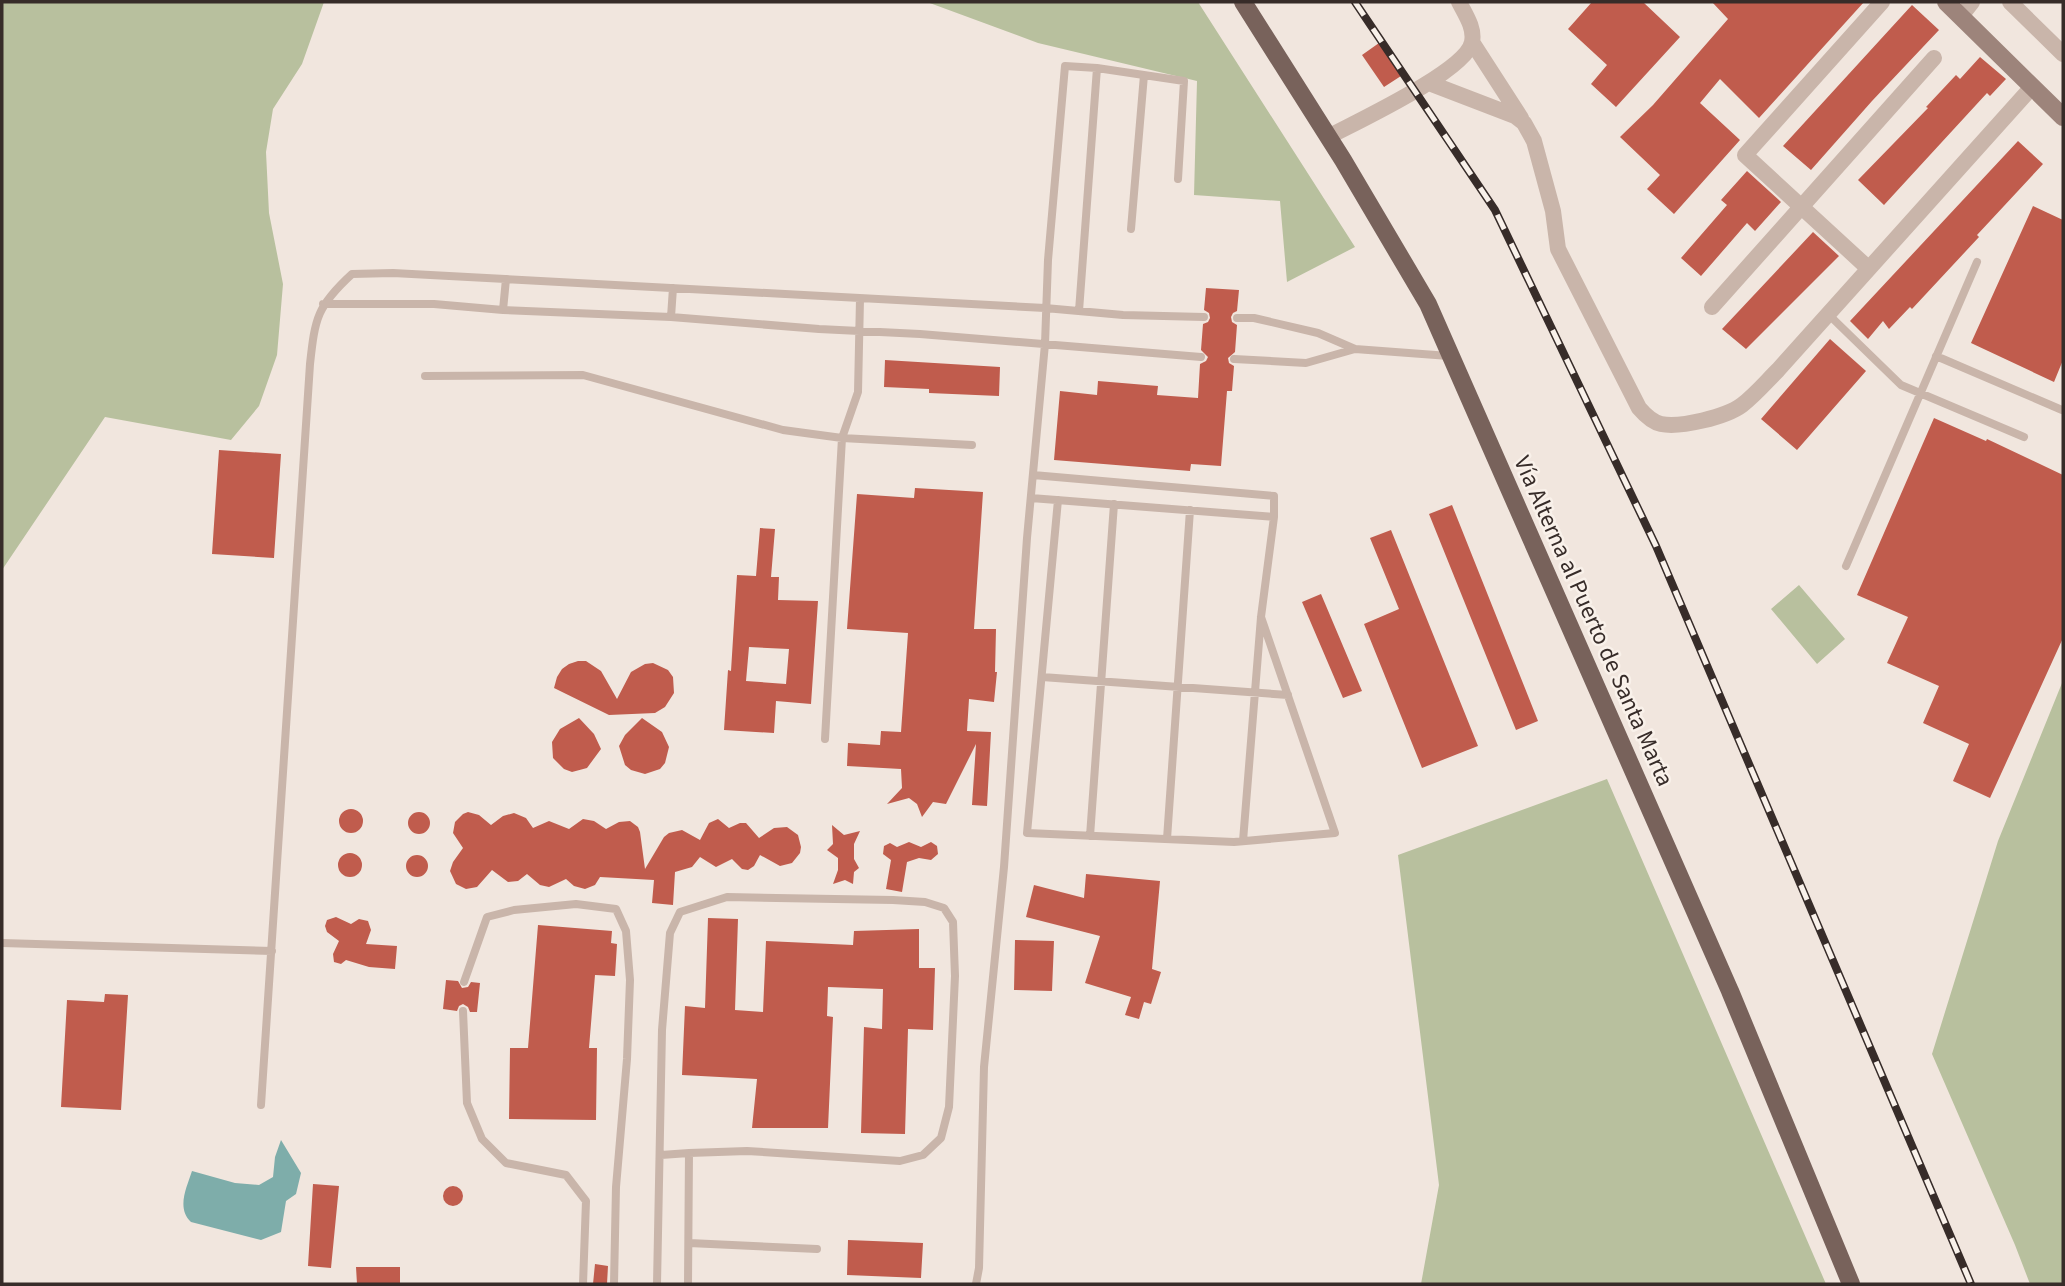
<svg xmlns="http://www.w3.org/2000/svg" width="2065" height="1286" font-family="'Source Sans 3',sans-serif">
<rect width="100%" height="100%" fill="#f1e6de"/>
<path fill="#b8c09e" d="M2 2H324L302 64 273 109 266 152 269 213 283 284 277 355 259 406 231 440 105 417 2 570Z
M927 2H1198L1355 247 1287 282 1280 201 1194 195 1197 81 1038 43Z
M1799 585 1845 639 1817 664 1771 609Z
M2062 683 2063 1284H2030L2015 1245 1932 1054 1998 841Z
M1607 779 1826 1284H1421L1439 1185 1398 855Z"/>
<path fill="#7eadaa" d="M281 1140 301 1173 296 1194 286 1201 281 1232 261 1240 191 1222C176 1208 187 1187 192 1171L235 1183 259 1185 273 1177 275 1157Z"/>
<path fill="#c05c4d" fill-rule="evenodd" d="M1592 2H1643L1680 37 1616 107 1591 84 1607 65 1568 29Z
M1712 2H1864L1759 118 1720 79 1700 103 1740 140 1674 214 1647 189 1660 175 1620 137 1653 105 1728 19Z
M1912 5 1939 30 1872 101 1811 170 1783 146Z
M1379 43 1401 76 1384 87 1362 55Z
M1980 57 2006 79 1990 96 1987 93 1884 205 1858 180 1928 108 1926 107 1956 75 1960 79Z
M2018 141 2043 164 1977 235 1979 237 1912 309 1910 307 1889 329 1883 321 1868 339 1850 321Z
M1747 171 1781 202 1755 231 1747 223 1701 276 1681 258 1727 205 1721 200Z
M2033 206 2063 220V360L2054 382 1971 343Z
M1813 232 1839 256 1746 349 1722 329Z
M1206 288 1239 290 1237 311 1233 313 1231 317 1232 322 1237 325 1235 352 1228 358 1229 363 1234 366 1232 391H1227L1221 466 1191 464 1190 471 1054 460 1060 391 1097 395 1098 381 1158 386 1157 395 1198 398 1200 364 1206 361 1208 357 1201 350 1203 324 1208 322 1210 318 1209 313 1204 310Z
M1830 339 1866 371 1797 450 1761 419Z
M885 360 1000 367 999 396 929 393V389L884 387Z
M1934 418 1986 441 1987 439 2063 475V638L1990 798 1953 781 1969 744 1923 723 1939 686 1887 663 1908 617 1857 595Z
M219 450 281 454 274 558 212 554Z
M915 488 983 492 974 629H996L995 672H997L994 702 969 699 967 731 991 732 987 806 972 805 976 744 946 804 933 802 922 817 917 804 909 798 887 804 902 788 901 769 847 766 848 743 880 745 881 731 901 732 908 633 847 629 857 494 914 498Z
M1452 505 1538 721 1516 730 1429 514Z
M760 528 775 529 771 577H779L778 600 818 601 811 704 776 701 774 733 724 730 728 670 731 671 737 575 756 576ZM749 647 789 649 786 684 746 681Z
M1391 530 1478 746 1422 768 1364 624 1399 609 1370 538Z
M1321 594 1362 691 1343 698 1302 602Z
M578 661H586L601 671 617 699 631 672 645 664 653 663 668 670 673 677 674 693 665 707 655 713 609 715 554 688 557 677 562 669 569 664Z
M579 718 594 734 601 749 587 768 572 772 564 769 553 758 552 742 560 729Z
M642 718 662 732 669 747 665 763 660 769 645 774 631 770 625 765 619 746 625 735Z
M339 821a12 12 0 1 1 24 0a12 12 0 1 1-24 0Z
M408 823a11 11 0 1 1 22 0a11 11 0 1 1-22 0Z
M468 812 479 815 491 825 503 816 514 813 526 818 533 828 549 821 569 829 583 819 594 821 606 829 619 822 630 821 638 827 640 832 645 869 664 837 669 833 682 830 700 840 709 823 718 819 729 828 740 823H746L759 838 774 828 787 827 798 835 801 847 800 853 792 863 780 866 760 855 754 866 748 870 742 869 732 859 716 867 700 857 692 867 675 872 673 905 652 903 654 880 600 877 595 885 585 889 574 886 566 879 549 887 540 885 527 874 518 881 508 882 492 870 477 887 466 889 456 884 450 871 453 862 463 848 453 833 455 822 463 814Z
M832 825 844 835 860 831 854 844V859L859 868 854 872 853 884 845 880 833 884 838 870V858L827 850 833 844Z
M909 842 921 847 931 842 937 846 938 854 931 860 919 858 907 862 902 892 886 889 891 860 883 854 884 846 890 843 897 847Z
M338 865a12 12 0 1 1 24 0a12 12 0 1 1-24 0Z
M406 866a11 11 0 1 1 22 0a11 11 0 1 1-22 0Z
M1086 874 1160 881 1152 969 1161 972 1151 1004 1144 1002 1139 1019 1125 1015 1131 997 1085 983 1100 936 1026 917 1034 885 1084 898Z
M336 917 351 924 359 919 368 921 371 930 366 944 397 946 395 969 369 967 346 960 341 964 334 962 333 954 339 941 327 932 325 926 327 920Z
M708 918 738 919 735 1010 763 1012 766 941 853 945 854 931 919 929V968H935L933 1030 908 1029 905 1134 861 1133 864 1027 882 1029 883 989 828 987 827 1016 833 1017 828 1128H752L757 1079 682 1075 685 1006 705 1008Z
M538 925 612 931 611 943 617 944 615 976 595 975 589 1048H597L596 1120 509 1119 510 1048H528Z
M1015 940 1054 941 1052 991 1014 990Z
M446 980 458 981 462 988 468 987 471 982 480 983 477 1012H470L468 1007 463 1004 459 1006 457 1011 443 1009Z
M105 994 128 995 121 1110 61 1107 67 1000 104 1002Z
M313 1184 339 1186 331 1268 308 1266Z
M443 1196a10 10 0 1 1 20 0a10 10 0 1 1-20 0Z
M848 1240 923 1243 921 1278 847 1275Z
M595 1264 608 1266 607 1284H593Z
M356 1267H400V1284H357Z"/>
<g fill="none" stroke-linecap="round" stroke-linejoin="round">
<path stroke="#c9b5aa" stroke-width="8" d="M1131 229 1144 75
M323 304H434L503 310 671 317 819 329 920 334 1201 357
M503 310 506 279
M1079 311 1097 68
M1828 314 1901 385 2024 437
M671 317 673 288
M1237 318H1254L1318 333 1355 349 1449 356
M1936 356 2062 410
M1234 359 1306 363 1355 349
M425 376 583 375 783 430 842 438 858 392 860 299
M1033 475 1274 496V517L1261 617 1243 841
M1031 498 1274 517
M1058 500 1027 833 1234 842 1335 833 1261 617
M1846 566 1977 262
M1042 677 1288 695
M825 739 842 438 972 445
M1090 836 1114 504
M1167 839 1190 510
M2 943 272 951
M464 982 487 917 514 910 576 904 616 909 626 931 630 980 627 1059 616 1187 614 1284
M463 1011 467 1103 482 1139 506 1163 566 1175 586 1201 583 1284
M261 1105 310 364C315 318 317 306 352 274L393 273 1045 308 1123 315 1204 317
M661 1155 689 1153
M689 1243 817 1249
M657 1284 662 1030 670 933 680 912 727 897 893 900 925 902 944 908 953 922 955 976 949 1107 941 1138 923 1155 900 1161 747 1151 689 1153 688 1284
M976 1284 979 1268 984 1067 1004 867 1027 538 1045 344 1048 260 1065 66 1097 68 1184 81 1178 179"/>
<path stroke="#c9b5aa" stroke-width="16" d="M2010 2 2063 54
M1961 16 1972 2
M1472 42 1521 118
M1429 83 1515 116 1524 123 1534 141 1553 211 1558 249 1639 408C1645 415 1652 422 1661 424 1680 428 1726 417 1742 405 1755 395 1766 382 1778 370L2031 88
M1328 137C1356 122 1466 71 1472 42 1475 28 1465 14 1459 2
M1868 268 1745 155 1882 2
M1712 307 1934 58"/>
<path stroke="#9d847b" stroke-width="18" d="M1946 2 2063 117"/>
<path stroke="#78625b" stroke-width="18" d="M1243 2 1343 160 1428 304 1730 991 1851 1284"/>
<g stroke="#372c29" stroke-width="8">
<path id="rail" d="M1355 2 1495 210 1656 546 1971 1284"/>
</g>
<use href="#rail" stroke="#f9f1ea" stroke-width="5" stroke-dasharray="16" stroke-linecap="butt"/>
</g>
<g text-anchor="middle" stroke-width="5" stroke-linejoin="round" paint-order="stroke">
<g font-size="24" fill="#372c29" stroke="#f9f1ea">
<text transform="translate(1594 621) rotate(66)" y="8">Vía Alterna al Puerto de Santa Marta</text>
</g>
</g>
<rect width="2065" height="1286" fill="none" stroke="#372c29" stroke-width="7"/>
</svg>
